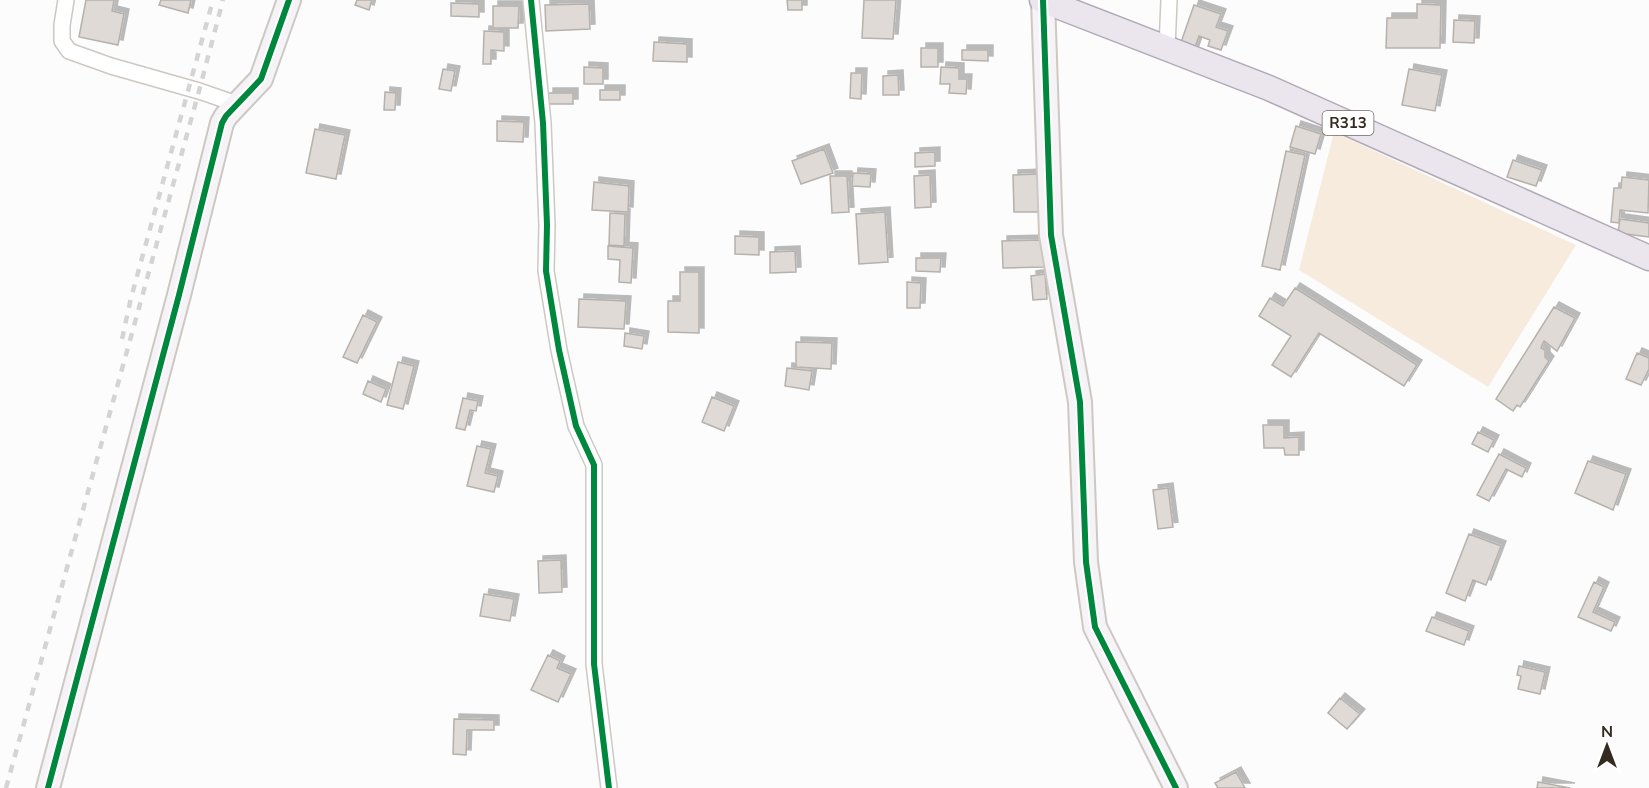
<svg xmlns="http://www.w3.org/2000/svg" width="1649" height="788" font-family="Mulish,sans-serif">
<defs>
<filter id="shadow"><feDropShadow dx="5" dy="-5" stdDeviation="0" flood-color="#0004"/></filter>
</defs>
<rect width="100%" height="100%" fill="#fcfcfc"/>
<path fill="#f7ebdd" d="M1334 132 1576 245 1488 387 1299 270Z"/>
<path fill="#dfdad5" stroke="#b5b1ac" stroke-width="1.5" filter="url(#shadow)" d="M86 0H114L112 11 124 14 118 45 79 37Z
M161 0H191L188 13 159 5Z
M357 0H372L369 10 355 5Z
M787 0H802V10H788Z
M864 0H896L893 39 862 38Z
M451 3 479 4V17L451 16Z
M589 4 590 29 546 31 545 5Z
M1417 4 1441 5 1440 48H1386L1387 18H1417Z
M1194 5 1221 14 1216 27 1228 31 1221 50 1208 46 1210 40 1199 36 1193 53 1179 48Z
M493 6H519L518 28H493Z
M1454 20 1475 21 1474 43 1453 42Z
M484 31 504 32V51L491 50V64H483Z
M654 42 687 44V62L653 61Z
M921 48H938V67H921Z
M962 50H988V61L962 60Z
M584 67 603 68V84H584Z
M941 67 959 68V79H967L966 94 949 93 950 84H940Z
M443 69 455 71 451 91 439 89Z
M1409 69 1442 75 1435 111 1402 105Z
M851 73H862L861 99 850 98Z
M898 75 899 95H883V76Z
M600 90H620V100H600Z
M385 92 396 93 395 110H384Z
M548 93H573V104H548Z
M497 121 524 122 523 142 497 141Z
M1296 126 1321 134 1315 154 1290 147Z
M315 129 345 135 336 179 306 173Z
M824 149 833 173 801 184 792 161Z
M1286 151 1305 155 1280 270 1262 266Z
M935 152V166L915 167V153Z
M1513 160 1542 170 1536 186 1507 177Z
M853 173 871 174 870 187 852 186Z
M1040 174 1041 212H1014L1013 175Z
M930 175 931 207 915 208 914 176Z
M830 176H847L849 212 832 213Z
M1622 177 1649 180 1648 213 1620 210 1619 223 1611 222 1614 188H1621Z
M594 182 629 186 628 212 592 210Z
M885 212 888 262 859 264 856 214Z
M610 213 625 214 624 246 609 245Z
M1620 219 1649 223V237L1618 233Z
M735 236 759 237V255L735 254Z
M1043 240 1044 267 1003 268 1002 241Z
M608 246 633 248 631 283 619 282 620 260 608 259Z
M795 251 796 272 770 273V252Z
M916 258H941L940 272 916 271Z
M680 272H699V333L668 332V301H680Z
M1045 274 1047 299 1033 300 1031 276Z
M907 282 921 283 920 308H907Z
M1295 288 1417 365 1404 386 1319 333 1291 377 1272 365 1291 336 1259 316 1270 298 1283 306Z
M579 299 626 301 624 329 578 327Z
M1554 307 1575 318 1557 351 1544 341 1541 348 1545 350V357L1549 361 1520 407 1517 405 1513 411 1496 399Z
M363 315 377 322 357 363 343 357Z
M625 333 644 336 642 349 624 346Z
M796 342 832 343 831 369 796 367Z
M1637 353 1649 358V369L1641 385 1626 379Z
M398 362 414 366 403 409 387 405Z
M787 368 812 371 809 390 785 386Z
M368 381 386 389 381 402 363 394Z
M712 397 734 406 724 431 702 422Z
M463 398 478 401 476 411 470 410 465 430 456 428Z
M1263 425H1284V438L1299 437V455H1285L1284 448H1264Z
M1478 432 1494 440 1488 452 1472 444Z
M477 446 491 449 485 473 498 476 494 492 467 486Z
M1499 454 1526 468 1522 477 1506 469 1489 501 1477 495Z
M1588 461 1626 474 1613 510 1575 493Z
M1168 488 1173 527 1158 529 1153 490Z
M1469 534 1501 546 1486 585 1473 580 1465 601 1446 593Z
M561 560 562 592 539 593 538 561Z
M1594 582 1604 587 1593 612 1615 622 1611 631 1578 617Z
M484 594 514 599 510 621 480 616Z
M1432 617 1469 631 1464 645 1426 631Z
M548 655 560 661 557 668 571 674 558 702 531 690Z
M1519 666 1545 672 1540 694 1518 689 1521 676 1517 675Z
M1340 698 1360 714 1347 729 1328 713Z
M454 719 494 720V730H467L466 755 453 754Z
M1236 772 1245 788H1218L1215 783Z
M1538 782 1570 788H1537Z"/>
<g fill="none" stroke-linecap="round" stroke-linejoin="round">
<g stroke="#cdc8c3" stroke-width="18">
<path id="street" d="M66 0 62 25V41L69 51 111 66 199 91 237 104
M531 0 543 123 547 225 546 271 559 350 576 426 594 465V664L609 788
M1167 48 1169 0"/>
</g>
<g stroke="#cdc8c3" stroke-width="26">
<path id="secondary" d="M1043 0 1051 235 1080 402 1086 562 1095 627 1176 788
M48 788 179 295 222 123 226 116 261 79 289 0"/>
</g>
<g stroke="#b2a9b7" stroke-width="27">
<path id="primary" d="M1042 0 1269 88 1649 258"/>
</g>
<use href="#street" stroke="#fff" stroke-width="15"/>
<use href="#secondary" stroke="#f5f3f6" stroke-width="22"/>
<use href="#primary" stroke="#ebe6ee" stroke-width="24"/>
<path stroke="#d5d4d4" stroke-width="4.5" stroke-dasharray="8 8" stroke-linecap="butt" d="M122 339 131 298 213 0
M6 788 199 91 223 0"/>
<g stroke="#fff" stroke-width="10">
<path id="cycleway" d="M531 0 543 123 547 225 546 271 559 350 576 426 594 465V664L609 788
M1043 0 1051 235 1080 402 1086 562 1095 627 1176 788
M48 788 179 295 222 123 226 116 261 79 289 0"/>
</g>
<use href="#cycleway" stroke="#00873e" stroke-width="6"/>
</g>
<g text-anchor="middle" stroke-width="4.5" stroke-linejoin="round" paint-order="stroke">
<rect fill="#fff" stroke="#716b63" stroke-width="1.5" x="1322.5" y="111" width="51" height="24" rx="4.5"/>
<g font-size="15" font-weight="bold" fill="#342b20">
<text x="1348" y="128">R313</text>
</g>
</g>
<g transform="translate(1607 746)" stroke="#ffffff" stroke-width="4.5" paint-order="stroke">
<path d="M0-4.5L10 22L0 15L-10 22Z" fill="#342b20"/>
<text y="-9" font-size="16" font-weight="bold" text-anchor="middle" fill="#342b20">N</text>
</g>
</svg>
